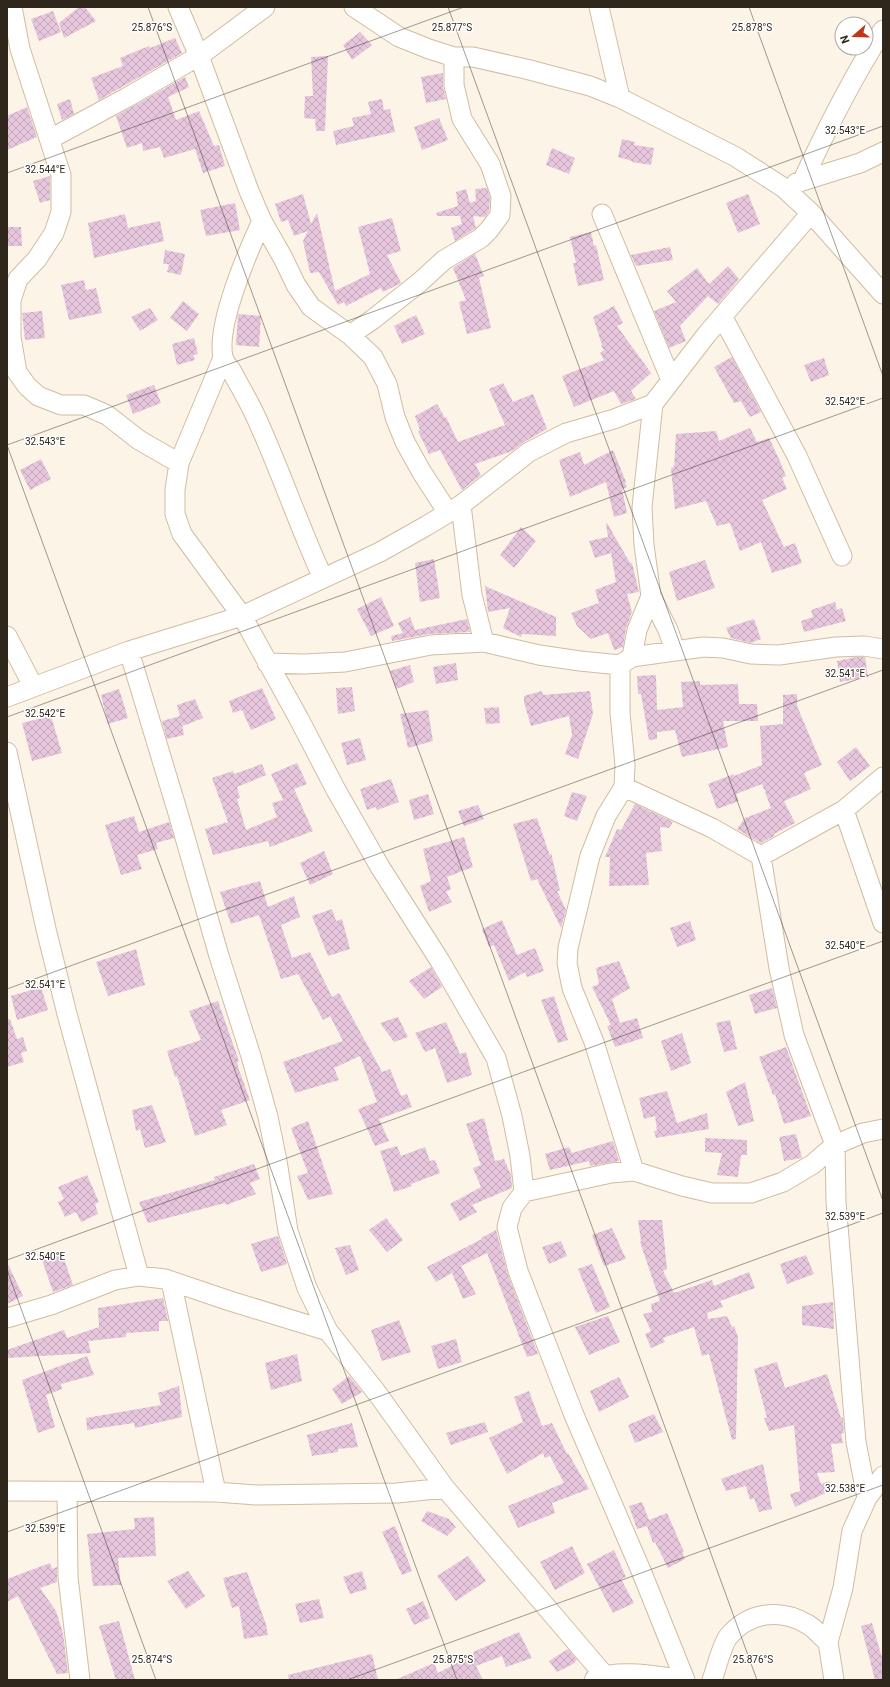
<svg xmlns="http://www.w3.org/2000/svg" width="890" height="1687" font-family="Roboto,sans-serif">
<defs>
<pattern id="building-cross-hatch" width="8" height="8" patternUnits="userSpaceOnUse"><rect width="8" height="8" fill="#e6c6dc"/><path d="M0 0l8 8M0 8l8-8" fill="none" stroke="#c6aabc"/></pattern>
</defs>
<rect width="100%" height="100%" fill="#fdf4e8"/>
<path fill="url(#building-cross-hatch)" d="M79 7H85L96 21 64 38 59 23Z
M53 11 61 32 39 41 31 19Z
M360 32 372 45 352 60 343 45Z
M175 38 182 53 99 100 91 78 123 66 120 58 149 46 150 48Z
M328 56 325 131H316L315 119 304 118 305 96H313L311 57Z
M443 73V87L446 99 426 103 421 77Z
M185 77 189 87 168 97 176 120 199 111 214 146 219 145 225 166 203 173 195 149 164 158 160 147 143 151 142 143 127 148 116 116Z
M70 99 74 114 62 120 57 104Z
M382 99 384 110 390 109 395 132 336 145 333 131 354 126 352 118 371 114 368 102Z
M27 107 37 137 7 150V116Z
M439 118 448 140 422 150 414 127Z
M622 139 635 142 634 145 654 148 651 165 632 162V161L618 157Z
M552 148 575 158 569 174 546 165Z
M50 176V200L40 203 33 181Z
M487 188 490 198 489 211 485 217 473 216 476 228 455 241 451 228 462 224 460 216H437L436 213 458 206 456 192 466 189 470 203 476 201 475 189Z
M303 194 311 224 317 213 335 291 370 274 358 227 392 218 401 251 387 255 401 283 383 292 381 288 346 306 344 302 338 305 319 272 310 273 303 241 308 231 294 236 288 220 281 222 275 204Z
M748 194 760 224 738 233 726 203Z
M235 203 240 230 206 236 200 210Z
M125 214 128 228 160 221 164 241 94 258 88 223Z
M7 227H21L22 246H7Z
M591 232 594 246 596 245 604 280 578 286 573 263H576L570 237Z
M670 247 673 260 636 266 631 255Z
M165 250 185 254 181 275 167 272 169 264H163Z
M475 254 484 276 479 278 491 328 467 334 459 302 466 300 453 268Z
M728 266 739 279 718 304 708 296 680 326 686 341 669 348 654 311 676 302 667 291 697 268 709 284Z
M84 280 86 290 96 288 102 313 69 320 61 285Z
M183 301 199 314 187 331 170 318Z
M614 306 623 323 617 326 651 373 631 391 636 399 621 404 614 391 574 407 562 376 604 360 600 353 604 350 601 346 602 345 593 317Z
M150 308 158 320 140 331 131 317Z
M42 311 45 338 25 340 22 313Z
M238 314 261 316 259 347 236 345Z
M416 315 425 334 402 344 394 326Z
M194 338 198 354 193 355 195 360 177 365 172 344Z
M732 357 761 412 750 417 741 401 734 403 714 367Z
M824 358 829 375 811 382 804 365Z
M503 383 513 402 533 394 547 429 524 442 512 451 475 464 481 475 462 490 440 450 429 454 418 431 420 430 415 416 437 404 445 418 446 417 458 442 505 425 489 389Z
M154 385 161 403 133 414 126 395Z
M750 428 757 442 769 438 779 459 786 476 782 478 787 489 762 500 784 547 795 543 802 563 772 573 761 542 740 551 730 523 717 526 706 501 675 509 671 468 674 467 676 434 716 431 719 441Z
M613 450 626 482 625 483 627 487 622 489 627 513 614 517 606 482 570 497 559 460 580 452 584 465Z
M41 459 51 479 30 490 20 470Z
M607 523 630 563H632L639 592 627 594 632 612 626 628 623 647 614 650 608 633 591 639 577 626 571 613 599 603 595 590 616 582 611 553 595 558 589 541 608 537 606 524Z
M521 527 536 541 514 568 500 555Z
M434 559 440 598 420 602 415 563Z
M705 560 715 588 677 601 669 572Z
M485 586 556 617V636L522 634 521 637 503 628 510 608 488 612Z
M381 597 394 626 371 636 357 609Z
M835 602 837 610 842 608 846 621 804 632 801 621 813 617 811 610Z
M410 617 415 630 467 619 470 632 429 634 392 641 391 636 403 633 398 623Z
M754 619 761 639 751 643 731 638 726 628Z
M856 657H865L868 677 840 682 837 661Z
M456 663 458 680 436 684 433 667Z
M410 665 414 682 396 689 390 671Z
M656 675 657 710 683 707 681 682 700 681V685L738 684 739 704H757L758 721H723L728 747 682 757 675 730 657 732V739L649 740 641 694H638L637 676Z
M352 687 355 711 338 714 336 688Z
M262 688 276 719 251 730 242 710 233 713 229 701Z
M119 689 128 718 108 724 101 695Z
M542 691 543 695 590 691 593 714 578 759 565 754 572 735 569 716 531 726 524 702V696Z
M797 694V706L822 765 804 773 811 789 784 801 795 823 774 834V836L761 843 737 829 745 818 771 808 765 792 766 790H764L762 784 736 794 739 801 717 809 708 784 734 774V776L762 765 760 726 783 724V695Z
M195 699 203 718 183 726 181 719 184 735 167 739 162 721 180 716 177 705Z
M499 707 500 723 486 724 484 708Z
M428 710 433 741 408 748 400 714Z
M51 716 62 753 32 761 22 723Z
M360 738 366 760 347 765 341 743Z
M856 747 870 766 850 781 837 762Z
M297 763 307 784 294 789 313 831 270 847 268 841 213 855 205 829 228 822 212 778 233 771 234 774 262 764 266 775 237 787 240 798 237 799 246 830 277 817 272 803 283 800 271 774Z
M391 779 399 802 377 810 376 807 367 810 360 789Z
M572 792 587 796 577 821 564 816Z
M428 794 434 814 414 820 409 800Z
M635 804 673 822 669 828 660 827 662 851 646 853 649 885 609 886 610 857H605L617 829 621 830Z
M478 805 484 819 464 826 458 811Z
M134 816 139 832 169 822 174 838 156 843 158 849 137 855 142 869 121 875 105 825Z
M537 818 550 856 551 853 560 891H557L566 910 561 928 537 879 531 881 513 824Z
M464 837 473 867 447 877 451 889 446 892 452 902 429 912 420 886 431 881 423 849Z
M324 851 333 874 310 885 300 863Z
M260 881 268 907 294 896 300 917 281 925 292 958 310 952 332 997 339 993 382 1072 390 1069 401 1096 407 1094 412 1107 379 1119 389 1141 375 1146 358 1109 377 1102 360 1056 334 1068 339 1080 295 1093 283 1062 343 1041 330 1016 323 1020 298 974 281 979 259 915 231 924 220 892Z
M332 909 336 921 342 919 350 949 328 956 312 916Z
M502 920 517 955 535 948 544 971 527 977 525 972 509 981 494 945 489 947 482 929Z
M690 921 696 940 677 947 670 928Z
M136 949 145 985 108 996 96 962Z
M619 961 630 988 612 999 620 1023 637 1018 643 1038 615 1047 607 1026 611 1025 592 987 599 984 596 968Z
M431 967 442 987 424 999 409 981Z
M41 987 48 1010 17 1020 11 996Z
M772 988 777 1008 755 1014 749 995Z
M554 996 568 1040 558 1043 541 1000Z
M218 1001 239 1061 237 1062 239 1070 250 1100 221 1110 227 1125 195 1136 177 1076 175 1077 167 1051 201 1040 189 1011Z
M398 1017 408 1037 394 1042 380 1023Z
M7 1019H10L17 1039 23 1037 27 1051 21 1053 24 1062 7 1067Z
M730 1020 737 1049 724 1052 716 1023Z
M446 1022 460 1054 466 1052 472 1075 447 1083 435 1048 425 1052 415 1033Z
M682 1033 691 1063 671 1071 661 1041Z
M786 1047 811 1116 784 1124 775 1094 773 1095 759 1057Z
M745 1082 754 1121 738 1126 726 1092Z
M667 1091 677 1123 707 1113 709 1129 656 1138 654 1131 657 1130 655 1116 644 1119 639 1098Z
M152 1105 166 1142 145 1148 140 1129 136 1131 132 1110Z
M484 1118 495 1161 504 1159 511 1175 512 1188 472 1205 477 1212 460 1221 450 1204 481 1187 473 1168 481 1165 466 1124Z
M308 1121 333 1194 308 1200 297 1176 308 1173 291 1128Z
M796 1134 802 1158 784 1161 779 1137Z
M705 1138 747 1140V1155H741L738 1177 717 1175 722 1153 705 1152Z
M613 1141 619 1161 590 1166 589 1161 550 1170 545 1154 569 1147 572 1153Z
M397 1146 401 1156 425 1147 430 1161 435 1160 440 1173 411 1184 412 1186 394 1192 380 1151Z
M254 1164 260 1179 250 1183 256 1194 226 1205 225 1203 148 1223 139 1202 215 1180 214 1177Z
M87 1175 99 1202 95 1204 98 1214 81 1222 76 1212 65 1217 58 1202 64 1199 58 1187Z
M386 1218 403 1240 387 1252 369 1230Z
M638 1220H662L667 1269 663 1271 674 1293 712 1280 714 1286 749 1272 755 1288 720 1301 723 1307 707 1313 708 1319 727 1316 732 1327 734 1326 738 1337 736 1439 732 1440 709 1354 702 1356 694 1327 663 1338 665 1342 651 1348 645 1334 651 1331 643 1314 652 1312 651 1304 660 1301 640 1242 641 1241Z
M612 1228 626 1259 604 1266 592 1235Z
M496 1230 508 1275 538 1354 527 1357 487 1253 461 1266 476 1294 463 1299 452 1273 436 1282 427 1267 482 1239 481 1238Z
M278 1236 287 1264 261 1272 251 1244Z
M561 1241 567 1256 549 1264 542 1247Z
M350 1245 359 1270 346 1275 335 1248Z
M62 1253 73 1285 53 1292 42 1260Z
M806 1255 814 1274 787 1284 780 1264Z
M7 1262 23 1296 7 1304Z
M592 1264 610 1307 596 1313 578 1269Z
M163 1298 168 1321H159V1331L126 1333V1337L88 1341 91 1353 7 1358V1350L64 1330 67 1338 99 1327 98 1308Z
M833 1302 834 1329 802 1325V1306Z
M608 1316 620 1342 589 1355 575 1327Z
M399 1320 411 1352 382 1361 371 1330Z
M456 1339 462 1362 438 1369 431 1346Z
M297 1354 302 1381 271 1390 265 1363Z
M87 1356 94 1375 61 1384 62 1389 46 1395 55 1427 38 1433 22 1380Z
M777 1362 785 1388 827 1374 841 1418 843 1417 844 1433 841 1434 843 1443 831 1444 835 1472 817 1473 821 1484 829 1481 832 1490 795 1507 790 1494 800 1491 794 1425 769 1431 764 1418H767L754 1369Z
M349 1376 362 1392 342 1404 332 1389Z
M619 1377 629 1397 599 1412 590 1391Z
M179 1386 182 1417 135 1428 134 1423 87 1430 86 1418 161 1405 158 1393Z
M529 1391 542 1426 552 1423 567 1454 568 1453 589 1489 552 1503 555 1513 518 1528 508 1506 564 1483 550 1456 545 1458 543 1453 507 1474 489 1438 523 1422 514 1397Z
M654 1414 663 1432 635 1443 628 1425Z
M485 1422 488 1432 451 1445 446 1433Z
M352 1423 358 1447 338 1449V1452L312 1456 307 1435Z
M763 1464 772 1509 759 1512 754 1498 750 1500 746 1486 726 1491 721 1479Z
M642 1502 649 1520 667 1513 684 1552 682 1553 685 1559 668 1568 655 1542 653 1543 647 1526 637 1529 629 1506Z
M427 1511 449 1519 456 1527 447 1536 421 1521Z
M154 1517 156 1556 118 1558 121 1585 93 1586 87 1534 135 1529 134 1518Z
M395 1526 412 1571 402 1575 382 1532Z
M572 1546 585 1573 555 1590 540 1562Z
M614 1550 626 1577 621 1579 634 1603 613 1613 587 1564Z
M468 1556 486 1581 456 1601 437 1576Z
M50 1563 52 1569 57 1567V1582L40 1588 56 1611 63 1633 68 1673 57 1674 18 1596 7 1602V1579Z
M188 1571 205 1596 186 1609 167 1581Z
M362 1571 367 1589 350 1594 343 1577Z
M247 1572 266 1624 268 1635 244 1639 239 1606 232 1608 223 1578Z
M319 1599 324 1618 300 1623 295 1604Z
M423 1601 430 1618 414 1625 406 1609Z
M119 1621 135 1680H116L99 1626Z
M872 1623 883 1661V1680H875L861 1626Z
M519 1632 532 1658 506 1667 502 1656 476 1666 483 1680H395L434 1663 438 1673 474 1654 473 1652Z
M568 1649 577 1660 573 1664 557 1672 549 1661Z
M372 1654 378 1680H289L288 1675Z"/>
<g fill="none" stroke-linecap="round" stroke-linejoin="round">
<g stroke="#d1bc9f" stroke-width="21">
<path id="minor" d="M12 7 20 49 61 175V212L54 233 37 259 18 279 11 300V337L17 372 27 386 38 396 61 405H84L107 415 139 440 179 463
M178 7 199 56 249 191 262 221 283 258 296 285 311 307 350 335 373 357 387 384 395 417 405 442 421 471 448 513
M354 7 399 37 429 49 454 57H473L526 69 590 86 620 98 736 157 784 188 811 213 883 294
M599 7 620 98
M50 139 126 98 199 56 265 7
M803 180C827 128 852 78 883 30
M796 183 860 163 883 152
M602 214 671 380
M262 221C248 251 216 325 223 357 224 362 228 366 231 370 239 385 248 400 255 415 280 469 298 524 323 578
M722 316 797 456 842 556
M350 335 372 320 420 282 444 260 481 238 489 230 500 215 501 196 490 164 462 119 454 85V57
M223 358 179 463 175 490V514L182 534 242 616 299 719 336 790 380 867 440 961 496 1058 512 1116 520 1156 524 1192 512 1208 507 1227 518 1271 574 1415 642 1573 685 1680
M653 404 642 507 644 545 651 596 668 630 675 650
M461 505 472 595 484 642
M7 636 33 686
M129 651 178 813 219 956 251 1056 268 1117 277 1161 288 1231 307 1288 328 1331 377 1393 445 1488 605 1676
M632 657 637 630 651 596
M267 663 304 664 345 662 431 645 484 642 539 655 580 661 620 665 632 657 703 647 723 648 751 654 779 655 836 647 864 646 883 649
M620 665V713L625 765 624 787 712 828 761 856 779 968 794 1035 835 1145 836 1202 856 1442 867 1498
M7 697 129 651 242 616 380 552 426 526 461 505 529 452 566 433 614 419 653 404 707 334 811 213
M7 752 46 929 67 1014 139 1276
M624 787 606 816 590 856 568 948 567 963 572 988 594 1042 634 1171
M844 810 883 923
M761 856 844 810 883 777
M524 1192 611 1173 634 1171 682 1186 712 1193H751L783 1182 813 1164 835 1145 863 1133 883 1129
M171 1281 216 1492
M7 1318 51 1305 115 1280 139 1276 165 1279 230 1301 328 1331
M7 1491 216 1492 257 1495 397 1493 445 1488
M67 1492 68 1577 80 1680
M712 1680C716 1669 722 1645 728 1637 748 1612 780 1608 807 1624 815 1628 821 1637 828 1642
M834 1680 828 1642 843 1588 852 1531 867 1498 883 1476"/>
</g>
<g stroke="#d1bc9f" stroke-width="24">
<path id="tertiary" d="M596 1680C619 1671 652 1677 676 1680"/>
</g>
<use href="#minor" stroke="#fff" stroke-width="19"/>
<use href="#tertiary" stroke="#fff" stroke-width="22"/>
</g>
<path fill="none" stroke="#2f271c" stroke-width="1" stroke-opacity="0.45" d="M148 7 757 1680M448 7 883 1201M749 7 883 376M7 173 464 7M7 445 883 126M7 445 457 1680M7 717 883 398M7 989 883 670M7 1260 883 941M7 1270 156 1680M7 1532 883 1213M347 1680 883 1485"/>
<g font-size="10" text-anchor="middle" fill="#2f271c" stroke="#fff" stroke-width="3" stroke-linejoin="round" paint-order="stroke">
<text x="152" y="31">25.876°S</text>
<text x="452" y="31">25.877°S</text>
<text x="752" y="31">25.878°S</text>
<text x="845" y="134">32.543°E</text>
<text x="45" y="173">32.544°E</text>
<text x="845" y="405">32.542°E</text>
<text x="45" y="445">32.543°E</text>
<text x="845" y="677">32.541°E</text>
<text x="45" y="717">32.542°E</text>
<text x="845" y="949">32.540°E</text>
<text x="45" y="988">32.541°E</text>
<text x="845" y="1220">32.539°E</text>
<text x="45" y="1260">32.540°E</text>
<text x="845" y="1492">32.538°E</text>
<text x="45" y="1532">32.539°E</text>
<text x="152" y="1663">25.874°S</text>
<text x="453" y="1663">25.875°S</text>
<text x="753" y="1663">25.876°S</text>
</g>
<rect width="890" height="1687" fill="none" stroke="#2f271c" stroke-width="16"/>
<g transform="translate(854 36) rotate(250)"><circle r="19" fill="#ffffff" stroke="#aca9a4"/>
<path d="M0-3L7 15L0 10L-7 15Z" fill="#c03519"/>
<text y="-6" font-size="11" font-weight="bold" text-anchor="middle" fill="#2f271c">N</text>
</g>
</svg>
